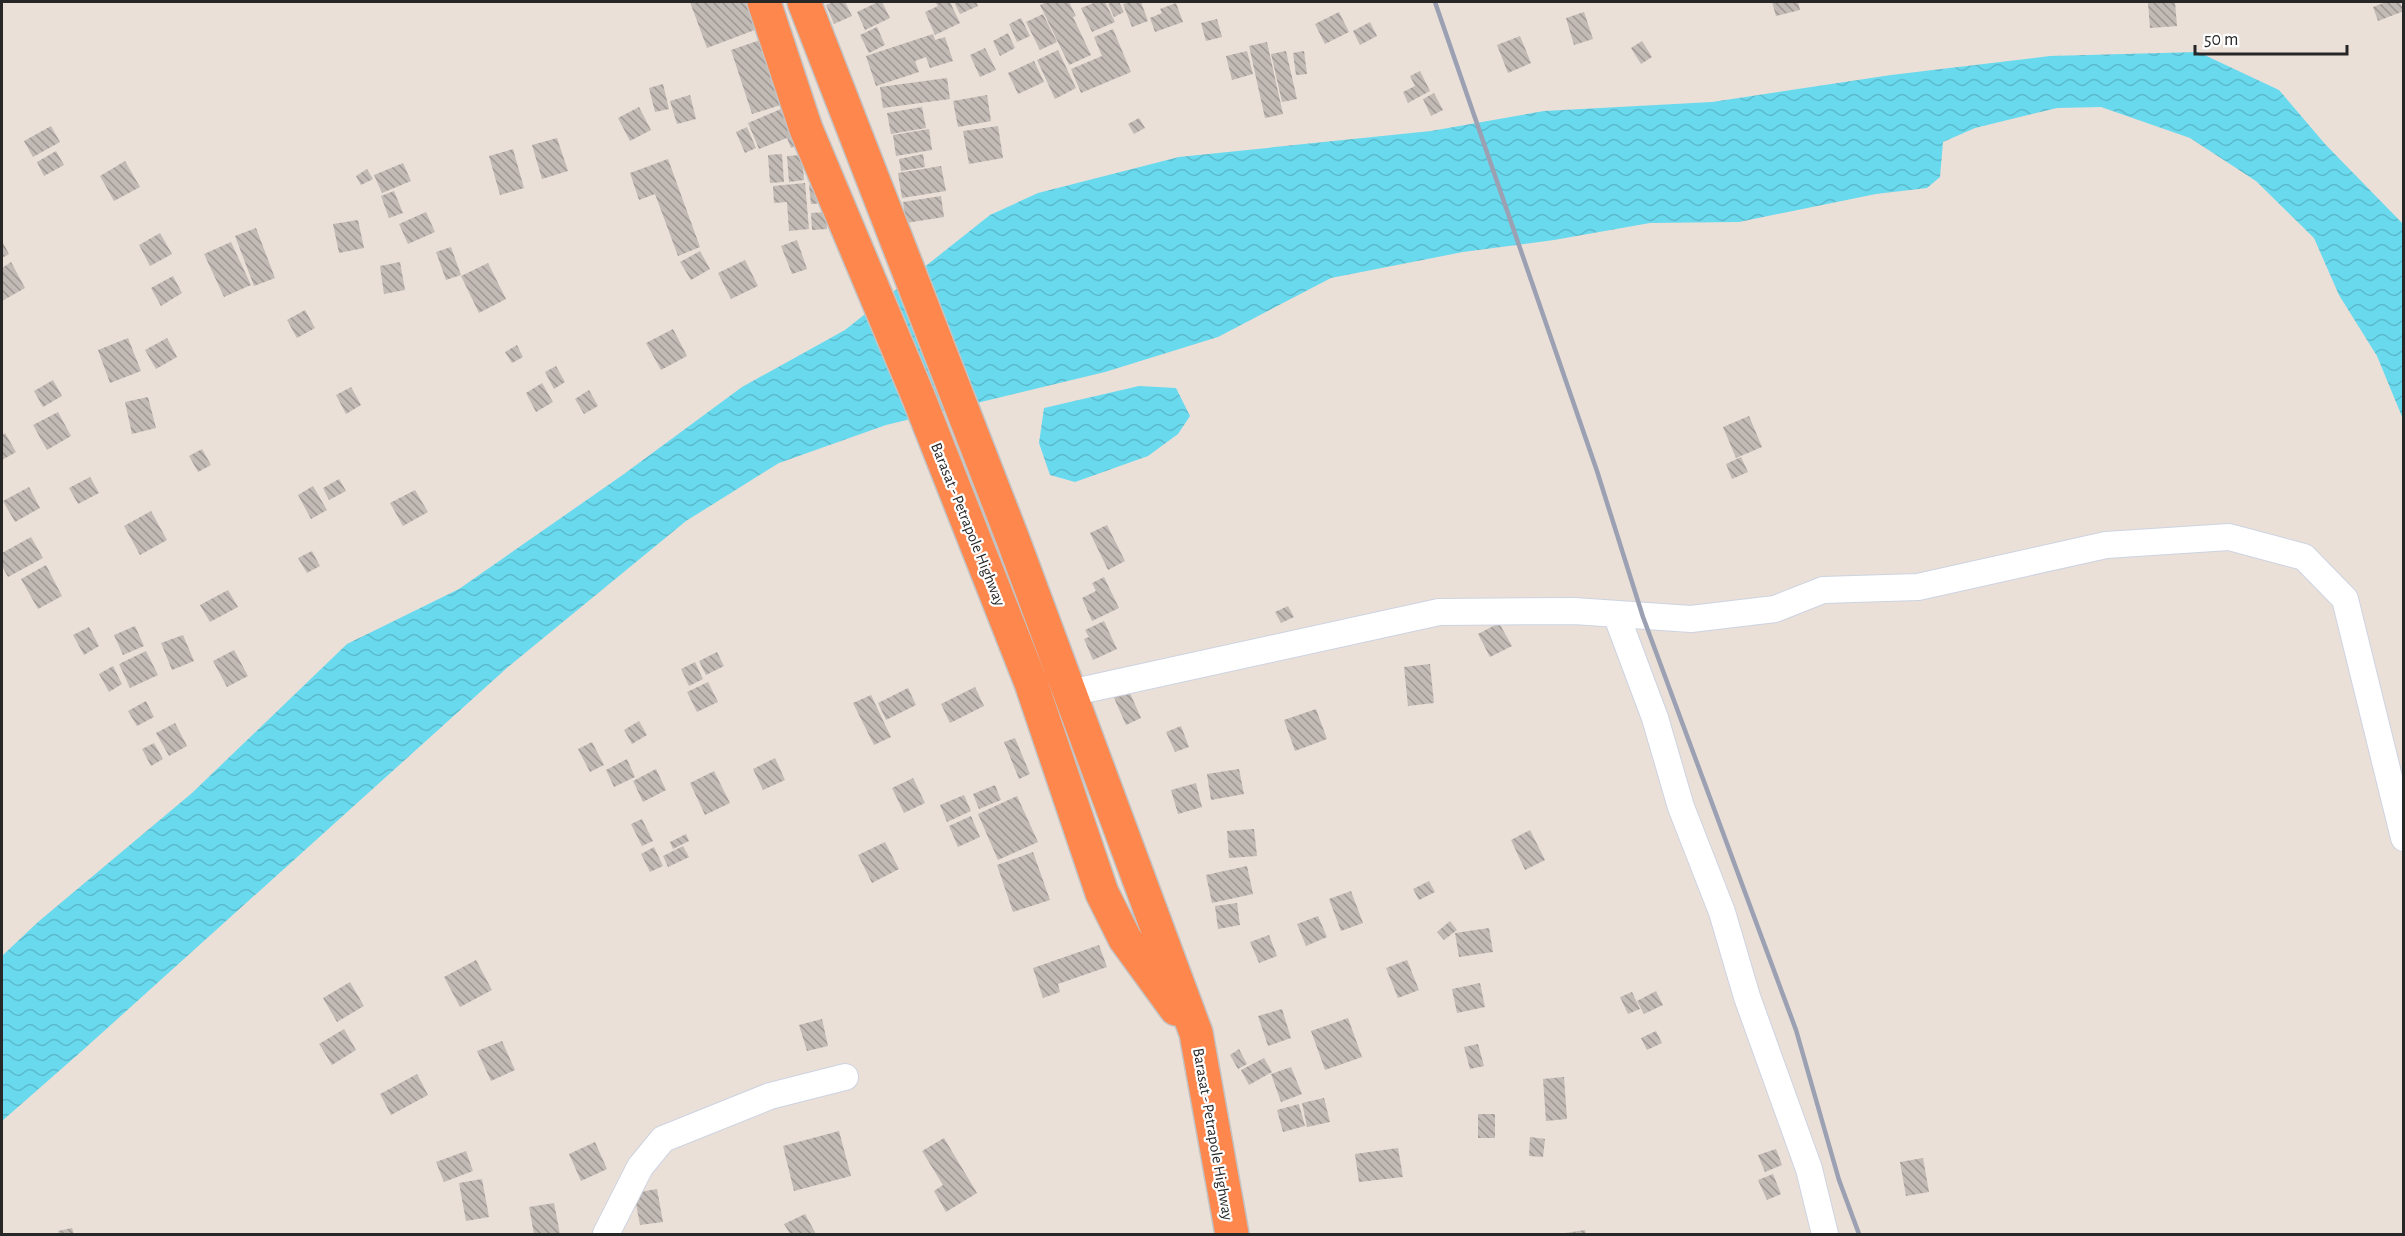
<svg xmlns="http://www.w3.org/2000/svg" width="2405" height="1236" font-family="'Alegreya Sans',sans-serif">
<defs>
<pattern id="water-waves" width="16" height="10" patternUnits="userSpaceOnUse" patternTransform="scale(1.5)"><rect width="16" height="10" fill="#69d9ee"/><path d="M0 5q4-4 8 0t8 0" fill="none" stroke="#5bbacc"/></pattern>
<pattern id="building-back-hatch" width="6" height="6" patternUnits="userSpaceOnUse" patternTransform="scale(1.5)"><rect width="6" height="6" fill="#c2bab5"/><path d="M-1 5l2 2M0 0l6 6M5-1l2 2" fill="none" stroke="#9e9793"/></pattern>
</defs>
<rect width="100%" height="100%" fill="#eae0d8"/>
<path fill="url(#water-waves)" d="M2198 52 2279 90 2325 144 2403 224V419L2377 356 2339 295 2314 238 2256 181 2190 138 2101 107 2057 108 1975 128 1943 142 1940 177 1927 188 1876 194 1739 222 1650 223 1554 240 1463 252 1331 278 1218 337 1105 372 886 425 779 463 686 521 508 667 83 1050 2 1121V956L38 922 192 793 347 644 459 589 624 474 742 387 845 330 990 215 1038 193 1179 157 1431 131 1544 111 1712 102 1891 75 2050 56Z
M1139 386 1176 388 1190 416 1178 434 1148 456 1075 482 1050 475 1039 443 1044 408Z"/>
<path fill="url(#building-back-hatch)" d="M690 2H750L760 28 707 48Z
M834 2H845L852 16 834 24 826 5Z
M878 2H882L890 18 865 30 857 12Z
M935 2H950L960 23 935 35 925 12 938 6Z
M954 2H976L978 6 960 14Z
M1047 2H1069L1076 16 1073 17 1091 55 1069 65 1040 5Z
M1096 2H1105L1115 22 1092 32 1081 8Z
M1113 2H1119L1124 12 1114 17 1108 4Z
M1130 2H1141L1148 21 1132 27 1123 4Z
M1772 2H1798L1800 10 1776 16Z
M2148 2H2175L2177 26 2150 28Z
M2386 2H2400L2404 11 2378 21 2373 7Z
M1176 3 1183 22 1155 32 1150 18 1162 13 1160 9Z
M1339 12 1349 32 1325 44 1315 24Z
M1584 12 1593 39 1574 45 1566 18Z
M1043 14 1057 42 1040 50 1026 22Z
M1021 18 1030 36 1017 42 1009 24Z
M1217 19 1222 37 1206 41 1201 23Z
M1370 22 1377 36 1360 45 1353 31Z
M877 27 885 45 869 53 860 35Z
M1113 29 1131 72 1081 93 1071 69 1102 56 1094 37Z
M1008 33 1015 48 1000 56 993 41Z
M933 34 935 40 945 37 953 61 930 68 926 57 915 61 919 72 876 86 866 56Z
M1520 36 1531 63 1508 73 1497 45Z
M763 39 784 104 752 114 731 50Z
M1642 41 1652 57 1641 64 1631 48Z
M1267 42 1283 114 1265 118 1249 46Z
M985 48 996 70 980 77 970 55Z
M1058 50 1076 88 1055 99 1037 60Z
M1247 51 1253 74 1232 80 1226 56Z
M1286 51 1297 99 1282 102 1271 54Z
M1304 51 1307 74 1296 75 1293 53Z
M1034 61 1044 82 1018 94 1008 73Z
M1420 71 1430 91 1408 103 1403 92 1415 86 1410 76Z
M947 78 950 99 883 108 880 87Z
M663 84 669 109 655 112 649 88Z
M1434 93 1443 110 1431 116 1423 99Z
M690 95 696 119 677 124 670 101Z
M987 95 991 121 958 127 953 101Z
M788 106 803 143 791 148 787 138 759 149 748 123Z
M639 107 651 130 630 141 618 118Z
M922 107 926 128 891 134 887 113Z
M1139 118 1145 128 1134 134 1128 124Z
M51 126 60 142 33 157 24 141Z
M998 126 1003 158 969 164 963 131Z
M747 127 756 148 745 153 736 132Z
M929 129 932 150 896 156 893 135Z
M557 138 568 171 542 179 532 145Z
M513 149 524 188 500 195 489 156Z
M56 151 64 165 44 176 37 162Z
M782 154 784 182 770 183 768 155Z
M923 154 925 167 901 171 899 159Z
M802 155 804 180 789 182 787 156Z
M668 159 700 247 678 256 655 194 639 200 630 173Z
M125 161 140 187 114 201 100 176Z
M403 163 411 181 382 193 374 175Z
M941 166 946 191 902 198 898 173Z
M367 169 373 179 361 185 356 176Z
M805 183 809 229 789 231 787 202 774 203 773 186Z
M823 184 825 203 811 204 809 185Z
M394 191 403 213 389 218 381 196Z
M941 196 944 217 906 223 903 202Z
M426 212 435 232 408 244 399 224Z
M826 212 827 229 812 230 811 213Z
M358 220 364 248 339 253 333 224Z
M256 228 275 278 254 286 235 236Z
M160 233 172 254 150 266 139 245Z
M797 240 807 269 792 274 781 246Z
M2 241 9 254 2 258Z
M231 242 251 285 224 297 204 254Z
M451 247 461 275 446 280 436 252Z
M700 251 710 269 691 280 680 262Z
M745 260 758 286 731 299 718 273Z
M11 262 25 288 2 301V268Z
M400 262 405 290 384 294 380 266Z
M488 263 506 299 479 313 461 276Z
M173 276 182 293 161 306 151 288Z
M305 310 315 328 297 338 287 320Z
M673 329 687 356 661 370 646 343Z
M128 338 141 371 110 383 98 350Z
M167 338 177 357 156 369 145 350Z
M517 345 523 357 512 363 505 352Z
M556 366 565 382 554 389 545 372Z
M53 380 62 396 43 407 34 391Z
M542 383 553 402 536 412 526 393Z
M351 387 361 405 346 414 336 395Z
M589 390 598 406 584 414 575 399Z
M148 397 156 428 132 434 125 402Z
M58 412 71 436 47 450 33 425Z
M1749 416 1762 447 1736 458 1723 427Z
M5 433 16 452 2 460V435Z
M202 449 211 465 198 472 189 456Z
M1741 457 1748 472 1732 479 1726 464Z
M90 477 99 493 78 504 69 488Z
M339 479 346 491 329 500 323 488Z
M313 486 327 510 311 519 298 495Z
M29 487 40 508 15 522 3 501Z
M415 490 428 512 403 526 390 503Z
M151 511 167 540 140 555 124 526Z
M1107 525 1125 561 1108 570 1090 533Z
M31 537 43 558 8 577 2 566V553Z
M312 551 320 566 307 573 298 558Z
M46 565 62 596 38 609 21 579Z
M1104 577 1119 608 1092 621 1082 598 1096 591 1092 583Z
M228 590 238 607 210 622 200 605Z
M1288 606 1294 617 1281 623 1275 612Z
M1104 621 1117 649 1093 660 1084 639 1089 637 1085 630Z
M1499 623 1512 646 1490 657 1478 634Z
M135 626 144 646 123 655 114 635Z
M89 627 99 646 84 655 73 635Z
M183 635 194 661 172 670 161 643Z
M234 650 248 676 227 687 213 661Z
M146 651 158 675 130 688 119 664Z
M717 652 724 666 706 675 699 661Z
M695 662 703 679 689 686 681 669Z
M1430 664 1434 703 1408 706 1404 667Z
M113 666 122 684 109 692 99 674Z
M708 682 718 702 697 712 687 692Z
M1126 684 1141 718 1126 725 1111 691Z
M975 687 984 706 950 723 941 704Z
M908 688 916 705 886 720 878 703Z
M871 695 891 737 874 745 853 703Z
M146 701 154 717 137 726 128 711Z
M1316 709 1327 739 1295 751 1284 720Z
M639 721 647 735 632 744 624 730Z
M175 723 187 746 169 756 156 733Z
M1181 726 1189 747 1175 752 1166 732Z
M1015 738 1030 774 1019 779 1004 742Z
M592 742 604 765 590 772 578 749Z
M154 743 163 759 151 766 142 749Z
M775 758 785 780 763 790 753 769Z
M627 759 635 777 614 787 606 770Z
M656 769 666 790 643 802 633 781Z
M1239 769 1244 794 1211 800 1207 774Z
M714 771 730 803 705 815 690 783Z
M913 778 925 803 904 813 892 788Z
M1196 783 1202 807 1178 814 1171 790Z
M995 785 1001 800 979 809 973 794Z
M964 795 971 811 947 822 940 805Z
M1017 796 1038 842 998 860 978 814Z
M971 816 980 837 958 847 949 826Z
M642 819 653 841 642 846 631 824Z
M1254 829 1257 856 1229 858 1227 831Z
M1530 830 1545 860 1525 870 1511 840Z
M686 834 689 841 673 849 670 842Z
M885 842 899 869 872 883 858 855Z
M683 846 689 857 668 867 663 856Z
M654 847 663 866 650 872 641 854Z
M1033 852 1050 900 1013 912 997 865Z
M1247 866 1253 894 1212 903 1206 875Z
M1429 881 1435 892 1419 900 1413 889Z
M1351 891 1363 923 1341 931 1329 899Z
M1237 903 1240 925 1218 929 1215 906Z
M1318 916 1327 937 1306 946 1297 924Z
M1450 921 1457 930 1444 940 1437 932Z
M1489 928 1493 952 1459 957 1455 933Z
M1269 935 1277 956 1259 963 1250 942Z
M1099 945 1107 967 1058 984 1060 992 1043 998 1033 968Z
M476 960 492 990 460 1007 444 977Z
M1407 960 1419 990 1398 998 1386 968Z
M350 982 364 1006 337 1022 323 998Z
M1480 983 1485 1007 1457 1013 1452 989Z
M1656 991 1663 1005 1644 1014 1637 1001Z
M1632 992 1640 1009 1628 1014 1620 997Z
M1282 1009 1291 1038 1268 1046 1258 1016Z
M1348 1018 1362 1057 1325 1070 1311 1031Z
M822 1019 828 1046 807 1051 799 1025Z
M344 1029 356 1050 332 1065 319 1044Z
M1656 1031 1662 1043 1647 1050 1641 1038Z
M502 1041 515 1070 491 1081 477 1051Z
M1478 1044 1484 1066 1470 1069 1464 1047Z
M1239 1049 1247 1064 1238 1069 1230 1055Z
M1264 1058 1272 1072 1249 1085 1241 1070Z
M1291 1067 1302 1094 1281 1102 1271 1074Z
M417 1074 428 1095 391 1115 380 1094Z
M1564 1077 1567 1119 1546 1121 1543 1079Z
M1324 1098 1330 1122 1307 1127 1302 1103Z
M1299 1104 1305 1126 1283 1132 1277 1110Z
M1478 1114H1495V1138H1478Z
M839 1131 851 1176 794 1191 783 1146Z
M1530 1137 1545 1139 1543 1157 1529 1156Z
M944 1138 977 1193 946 1212 934 1191 943 1185 922 1151Z
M595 1142 607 1169 581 1181 569 1154Z
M1398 1148 1403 1177 1359 1182 1355 1154Z
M1776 1149 1782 1165 1765 1172 1758 1155Z
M466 1151 473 1171 444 1182 436 1162Z
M1923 1158 1929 1192 1906 1196 1900 1162Z
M1773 1174 1781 1194 1767 1200 1758 1180Z
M482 1179 489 1217 466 1221 459 1183Z
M657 1189 663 1222 640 1225 634 1193Z
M554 1203 560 1234H534L529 1207Z
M805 1214 816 1234H790L784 1224Z
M72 1228 74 1234H59L58 1231Z
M1585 1230 1586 1234H1566L1565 1233Z"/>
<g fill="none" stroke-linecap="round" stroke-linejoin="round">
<g stroke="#cdd3e1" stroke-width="28">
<path id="minor" d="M1616 614 1655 718 1681 807 1722 912 1747 997 1809 1169 1825 1234
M1070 693 1439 612 1574 611 1691 619 1775 609 1823 590 1918 587 2106 545 2229 537 2304 557 2345 599 2404 838
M606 1234 640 1167 663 1139 770 1096 845 1077"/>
</g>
<g stroke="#c3c3c3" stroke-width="36">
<path id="highway" d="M764 2 806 129 918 396 1031 683 1102 893 1125 939 1176 1009
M804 2 1012 537 1196 1033 1232 1234"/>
</g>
<use href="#minor" stroke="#fff" stroke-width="26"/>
<use href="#highway" stroke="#fe874e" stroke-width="33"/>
<path stroke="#9ba1b2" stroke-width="4.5" d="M1435 2 1597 471 1643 617 1796 1030 1839 1180 1859 1234"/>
</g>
<g text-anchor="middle" stroke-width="4.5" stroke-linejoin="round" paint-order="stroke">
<g font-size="16" fill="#272727" stroke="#fff">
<text transform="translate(969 524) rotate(68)" y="6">Barasat - Petrapole Highway</text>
<text transform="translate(1214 1134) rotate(80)" y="6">Barasat - Petrapole Highway</text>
</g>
</g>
<rect width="2405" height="1236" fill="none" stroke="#272727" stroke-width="6"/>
<path d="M2195 45v9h152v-9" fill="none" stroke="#272727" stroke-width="3"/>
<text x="2204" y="45" font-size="18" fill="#272727" stroke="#ffffff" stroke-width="4.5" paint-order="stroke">50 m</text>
</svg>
